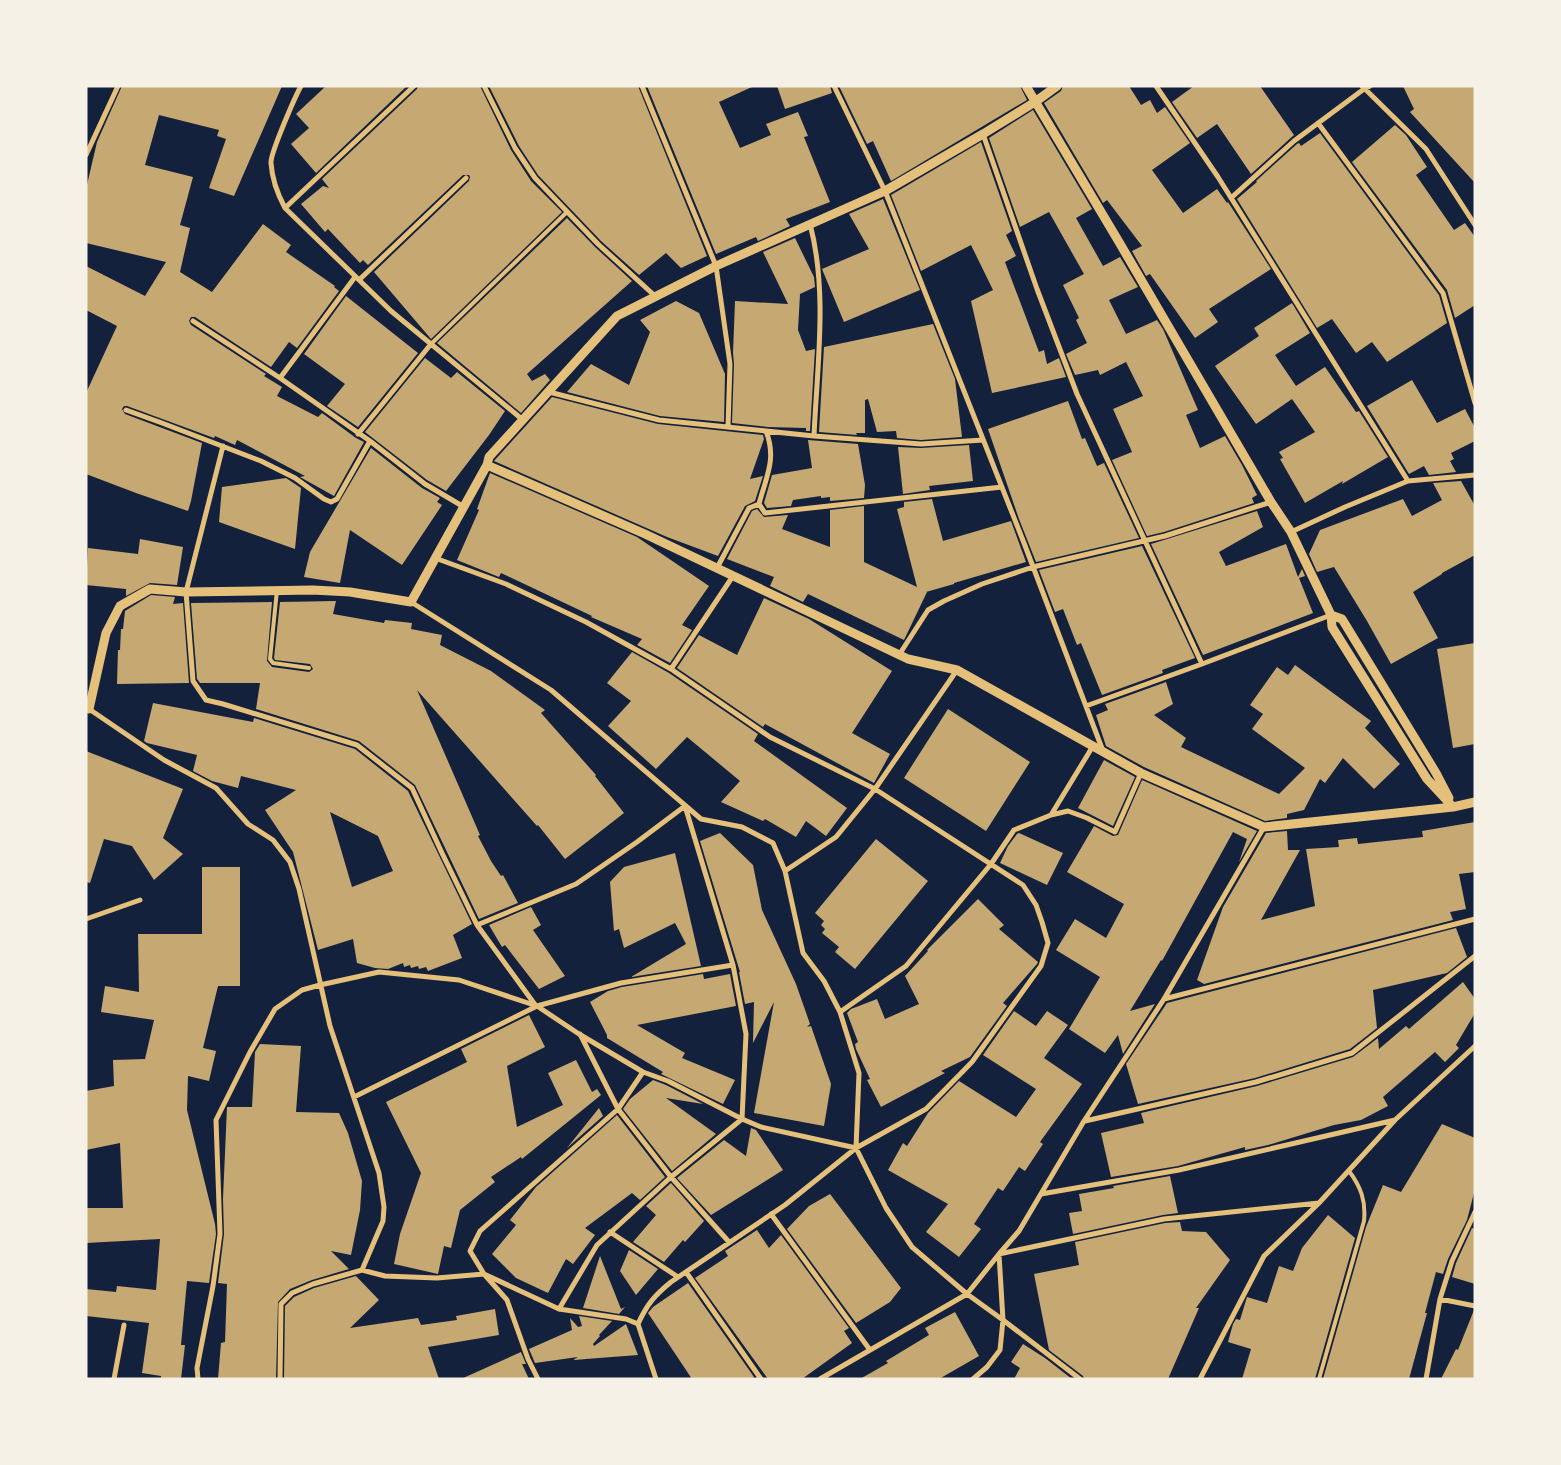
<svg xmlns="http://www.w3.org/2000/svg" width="1561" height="1465" font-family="'Sofia Sans Condensed',sans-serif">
<rect width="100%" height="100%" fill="#14213d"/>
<path fill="#c6a872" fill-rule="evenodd" d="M122 86H282L234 196 209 188 226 139 217 136 219 130 159 115 145 165 193 177 180 225 190 228 180 272 212 292 263 224 291 245 286 252 335 286 334 287 339 291 297 348 289 342 271 367 195 317H191L189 321 191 325 266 374 264 376 282 387 277 396 318 417 322 413 356 438 364 442 334 496 300 477 305 476 237 440 235 445 215 436 214 438 127 406H124L122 409 125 414 202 443 191 501 188 511 136 493 86 474V393L117 326 86 310V266L145 296 166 262 86 243V189L97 142Z
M326 86H407L316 173 291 144 309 128 296 114Z
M418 86H480L511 150 531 181 562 212 431 339 374 272 469 181 470 177 469 175H463L368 265 363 260 360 263 328 229 325 232 301 204 323 186 329 188 322 179 417 89Z
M489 86H638L707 256 681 268 666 253 639 275 601 241 538 175 519 146Z
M647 86H754L719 102 740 148 771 135 766 124 798 112 808 136 804 137 830 202 786 219 790 226 758 241 756 237 716 254Z
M777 86H830L832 93 785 109Z
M839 86H1020L1027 100 891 181 873 141 867 144Z
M1063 86H1129L1141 105 1150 100 1157 113 1165 107 1190 143 1152 170 1183 213 1217 189 1227 203 1228 202 1271 269 1209 309 1218 322 1195 338 1150 274 1146 276 1132 251 1142 246 1107 200 1103 203 1044 103 1061 91Z
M1194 86H1260L1294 135 1251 174 1217 124 1197 138 1172 102Z
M1403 86H1475V183L1410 112 1414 109Z
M1033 110 1092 209 1076 218 1103 266 1120 257 1138 287 1109 300 1126 334 1157 320 1163 329 1198 410 1186 415 1200 448 1225 436 1242 465 1257 495 1252 498 1254 503 1164 532 1147 536 1112 460 1132 452 1113 409 1143 396 1126 362 1100 375 1098 370 1075 375 1066 354 1087 343 1076 320 1079 318 1063 285 1084 274 1049 212 1020 227 989 138Z
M1395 125 1406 135 1427 167 1416 175 1454 230 1465 223 1475 237V305L1455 318 1447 290 1352 162Z
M1320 133 1439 295 1447 323 1387 362 1372 342 1356 353 1332 319 1317 328 1237 199 1257 182 1256 181 1297 144 1299 143 1301 146Z
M981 142 1012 231 1006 235 1016 256 1005 262 1039 352 1044 350 1047 364 1059 358 1066 377 992 393 971 301 993 290 971 245 921 271 891 195Z
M883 199 920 290 844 322 822 269 869 249 849 214Z
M567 218 595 247 632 281 527 374 532 381 545 374 550 380 521 413 437 343Z
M795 238 814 277 815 287 800 294 798 330 806 351 815 349 810 431H806V428L768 427 732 423 734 364 733 353 735 301 788 304 763 252Z
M346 296 418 353 358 427 327 406 345 384 304 354Z
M676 301 699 313 725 374 724 422 660 416 567 392 591 364 629 385 650 332 640 320Z
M1292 303 1310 333 1275 355 1296 386 1325 367 1356 412 1359 411 1388 457 1342 484 1343 481 1305 503 1280 459 1283 458 1279 452 1315 432 1292 399 1256 424 1215 366 1259 336 1254 328Z
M933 324 955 379 962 437 921 440 897 438 896 431 877 432 868 399 865 400V433H856L857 435 819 432 824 347Z
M425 358 451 378 457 372 505 411 489 435 446 491 427 480 365 432Z
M1412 380 1437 423 1465 409 1475 428V441L1451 453 1454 459 1450 461 1456 472 1429 475 1424 466 1409 474 1367 406Z
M552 397 658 424 763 435 764 439 750 479 763 476 755 501 745 506 718 556 667 537 494 461Z
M1068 401 1082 439 1085 438 1097 466 1104 463 1139 538 1036 562 1019 519 988 429Z
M808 440 858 444 865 485 864 498 830 501V497L821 498V496L793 500 791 506 767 508 764 503 772 475 812 468Z
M969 445 973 481 929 486 930 490 903 494 898 447 921 448Z
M371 448 422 488 440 498 437 502 442 505 402 565 350 530 340 583 304 577 310 552Z
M490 473 637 537 709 586 682 625 692 630 670 663 637 645 642 639 591 617 592 616 501 573 499 577 457 560 479 510 477 509Z
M286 478 301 488 295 549 219 522 222 487Z
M1461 481 1475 506V555L1442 573V574L1413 592 1438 638 1391 664 1367 621 1334 567 1317 572 1309 554 1320 530 1403 499 1412 516 1442 500 1433 483Z
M932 499 943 541 1011 521 1026 562 954 583V584L926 592H927L904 640 808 594 803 602 770 586 774 577 727 559 752 511 757 509 764 517 788 515 782 529 830 547V510L864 506V562L917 587 897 509 904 507V502Z
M1257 511 1263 527 1219 552 1226 566 1286 544 1298 577 1302 569 1305 576 1299 578 1313 613 1203 655 1151 544Z
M140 539 183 547 177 585 150 583 126 596V589L86 585 88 548 138 554Z
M1142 546 1195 658 1162 670 1163 673 1102 695 1081 643 1077 645 1063 609 1055 612 1039 570Z
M151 595 175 597 173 604 183 603 189 683 117 684 118 650H120L121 629H123L125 611Z
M764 598 809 619 892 671 852 733 890 754 874 783 765 724 763 727 677 668 699 635 737 655Z
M336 601 333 614 384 623 385 620 412 623 411 629 442 635 440 645 491 671 545 710 541 713 596 775 595 776 624 813 565 859 538 825 537 826 417 690 480 835 478 836 491 861 501 876 503 875 518 903 479 919 415 785 359 741 256 709 260 683H200L197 679 191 603 272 602 267 661 272 667 309 672 313 669 310 664 275 660 274 658 280 602Z
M1475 643V744L1453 748 1437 649Z
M632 652 669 673 758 734 754 741 847 808 826 836 806 821 796 837 765 819 763 821 721 802 740 781 687 737 656 769 608 726 631 701 607 683Z
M1295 665 1371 721 1365 728 1400 764 1374 789 1343 758 1325 783 1320 779 1304 810 1287 814V818L1265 821 1144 767 1106 746 1096 715 1108 710 1105 704 1166 682 1173 704 1154 715 1186 738 1181 747 1279 794 1305 768 1252 729 1263 714 1250 705 1277 667 1288 675Z
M153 703 253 722 254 718 355 749 408 791 472 924 453 935 462 958 428 971 426 967 419 969 418 966 411 968 410 965 404 967 403 963 388 969 375 968 357 963 353 939 318 950 293 852 265 810 296 790 241 776 238 788 212 781 193 771 197 755 147 743 144 741ZM330 812 378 836 393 871 352 887Z
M948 709 1030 762 986 831 904 778Z
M86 751 183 789 163 838 183 854 154 880 132 846 104 839 90 883 86 882Z
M1104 760 1135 777 1113 826 1078 808Z
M1142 780 1257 831 1239 862 1247 839 1233 832 1162 961 1161 960 1130 1011 1155 1004 1123 1054 1118 1035 1105 1053 1069 1029 1100 977 1056 950 1075 919 1106 938 1124 904 1067 872 1094 826 1113 836 1118 835Z
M1475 822V872L1459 874 1466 909 1450 912 1453 920 1204 984 1197 980 1223 907 1266 833 1287 831 1288 850H1300L1261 920 1315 906 1306 849 1339 847 1338 840 1357 838 1358 844 1423 837 1422 831Z
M720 833 753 865 762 910 796 984 810 1024 807 1027 811 1026 831 1084 824 1126 754 1113 774 1002 753 1043 754 1002 745 1004 739 972H740L700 841Z
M1019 833 1063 853 1047 885 1000 863 1008 846 1017 834Z
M876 839 928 881 855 969 835 952 839 947 822 933 825 929 821 925 824 921 815 913Z
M675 853 701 966 631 977 686 944 675 923 624 948 619 929 614 931 610 882 624 867Z
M202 867H240V986H218L203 1048 216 1051 209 1081 188 1076 187 1110 215 1224 216 1234 209 1283 187 1281 181 1345H185L181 1379H161V1376L142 1373 149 1323 86 1316V1289L116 1292 117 1286 156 1290 160 1239 86 1243V1208H123L120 1143 86 1150V1091L114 1086 113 1060 145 1059 154 1020 101 1012 105 986 139 992 138 934H202Z
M978 899 1004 925 999 929 1038 962 1037 964 1003 1003 1007 1006 970 1057 941 1071 945 1073 881 1107 867 1080 870 1079 856 1049 855 1044 858 1042 847 1013 851 1009 877 999 885 1019 919 1004 905 976 928 951 927 950Z
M531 907 541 925 533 930 565 976 539 989 505 945 502 947 489 925Z
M1456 928 1467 957 1447 973 1373 990 1377 1028 1350 1049 1255 1078 1138 1104 1126 1064 1167 1003Z
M703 974 704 979 730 974 736 1006 637 1025 685 1053 682 1058 735 1080 723 1104 661 1074 663 1072 607 1038V1035L590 1002 608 991 622 987Z
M1463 982 1475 999V1013L1456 1045 1459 1048 1445 1062 1435 1052 1383 1097 1388 1106 1361 1120 1334 1125 1268 1145 1245 1150V1147L1178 1166 1111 1177 1101 1133 1144 1123 1141 1113 1257 1086 1353 1057 1378 1038 1379 1049 1406 1026 1409 1029Z
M1014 1011 1036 1026 1047 1011 1068 1025 1044 1058 1082 1084 1040 1142 1043 1144 1025 1171 1019 1167 1003 1191 998 1188 974 1224 981 1229 959 1257 926 1232 948 1204 888 1170 903 1143 907 1146 928 1113 959 1081 1016 1117 1036 1089 983 1055Z
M529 1015 545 1047 507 1066 517 1127 563 1105 548 1073 576 1060 592 1092 597 1089 601 1095 522 1159 521 1157 491 1177 495 1182 460 1210 451 1248 444 1246 438 1274 394 1264 400 1234 421 1173 386 1102 467 1062 461 1049Z
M260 1044 301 1046 296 1112 339 1113 348 1133 362 1181 360 1210 351 1255 331 1251 349 1269 312 1280 290 1289 278 1302 276 1379H218L221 1343 225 1342 227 1284 218 1283 224 1234 223 1199 227 1107H252L255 1052Z
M653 1080 666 1085 703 1104 666 1098 716 1134 672 1171 623 1109 630 1099Z
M599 1108 603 1116 567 1148Z
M617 1115 665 1177 640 1200 632 1193 585 1228 595 1235 573 1264 566 1259 548 1293 516 1278 492 1254 516 1225 510 1220 536 1187Z
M1442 1124 1475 1138V1189L1467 1220 1448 1259 1443 1274 1436 1272 1425 1313H1427L1409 1379H1323L1366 1227 1383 1185 1401 1192Z
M751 1128 756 1130 783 1170 711 1215 677 1178 724 1140 746 1156Z
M1170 1176 1178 1213 1163 1215 1073 1234 1069 1213 1082 1211 1079 1194 1114 1188 1113 1186Z
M671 1183 704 1221 685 1242 683 1240 664 1262 633 1242 656 1215 646 1206Z
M830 1194 901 1288 890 1302 856 1323 787 1229 809 1206Z
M1328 1215 1355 1238 1315 1379H1242L1251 1349 1228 1342 1233 1324 1236 1319 1240 1320 1247 1297 1267 1303 1279 1266 1293 1271 1302 1248Z
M1180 1222 1182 1231 1206 1232 1230 1260 1196 1308H1199L1168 1379H1084L1083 1376 1049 1350 1034 1274 1079 1265 1075 1242 1165 1223Z
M1472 1228 1475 1229V1284L1452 1277 1456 1263Z
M757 1230 769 1248 781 1235 849 1328 844 1331 852 1343 802 1379H768L695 1278 728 1256 725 1251Z
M629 1250 658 1269 636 1295 620 1271Z
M600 1256 621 1309 625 1307 619 1314 583 1308Z
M356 1276 379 1300 350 1328 418 1318 421 1325 457 1320 456 1316 495 1309 499 1335 428 1347 439 1379H284L285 1306 294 1297 314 1288Z
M688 1283 754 1377 751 1379H692L648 1313 653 1307Z
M1474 1310 1475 1379H1441L1456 1349 1458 1350Z
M955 1312 979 1356 939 1379H860L888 1363 886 1361 929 1335 925 1328Z
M579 1316 612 1321 599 1335 600 1336 593 1344 594 1346 626 1324 638 1355 573 1360 578 1357 535 1363 529 1349 572 1330 570 1318 578 1327 582 1326Z
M1023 1344 1045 1358 1072 1379H1014L1020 1368 1011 1362Z
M521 1352 526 1364H522L529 1379H461Z"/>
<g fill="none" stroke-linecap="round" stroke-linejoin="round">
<path stroke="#e5c07b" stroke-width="4" d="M431 344 567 212
M277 590 270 659 273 663 309 668
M1319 1379 1364 1221C1366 1201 1361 1187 1349 1171"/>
<path stroke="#e5c07b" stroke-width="5" d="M301 86C295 97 270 154 271 163 272 179 278 195 285 208L391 311 523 420
M484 86 515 148 535 178 598 244 655 296
M642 86 716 266 730 364 728 427
M834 86 885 191 1024 543 1103 751
M1156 86 1218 177 1408 481
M1362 86 1426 149 1475 225
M1318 123 1443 293 1475 403
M983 134 1037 289 1077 394 1202 664 1331 615
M86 155 118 86
M1231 198 1294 141 1364 89 1370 86
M285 208 414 86
M810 224C828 292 817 366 814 436
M359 280 466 178
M193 321 280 378 370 441 425 484 464 507
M280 378 355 277
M549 392 659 420 814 436 921 444 983 440
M126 410 162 423 261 461 295 478 324 499 331 502 337 499 370 441
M358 434 431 344
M223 446 186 592 193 681 206 700 223 704 357 745 412 788 442 853 477 925 536 1006
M759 504 765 513 1002 487
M1291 532 1345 507 1408 481 1475 475
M435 558 506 584 586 622 671 669 770 737 875 789 1023 885 1036 905 1042 922 1048 943 1041 966 972 1062 926 1109 856 1148 785 1205 671 1282C655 1295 647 1304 638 1324L656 1379
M717 568 749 508 759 504C766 477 777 459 766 431
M411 602 551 690 701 819 742 827 773 843 785 871 803 953 824 981 840 1012 859 1073 856 1148 886 1208 912 1247 967 1294 1003 1320 1080 1379
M899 655 928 610 944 601 982 584 1033 567 1165 536 1271 502
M671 669 733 576
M1086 706 1202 664
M89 709 164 760 216 788 248 824 273 840 290 862 299 889 330 1026 379 1173 384 1207 383 1221 362 1270
M1051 815 1068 811 1087 818 1115 832 1141 773
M785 871 836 837 875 789 957 670
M86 919 140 900
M477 925 576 884 637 842 685 806 733 965 746 1034 742 1119 671 1177 597 1245 559 1309
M1164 999 1475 919
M840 1012 906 966 991 864 1014 830 1051 815 1093 746
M580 1034 618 1109 671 1177 729 1242
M354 1097 537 1006 621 983 733 965
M1085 1121 1256 1082 1352 1053 1475 956
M1041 1194 1179 1170 1395 1120
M771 1214 870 1350
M610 1232 678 1277
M686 1272 761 1379
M1440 1299 1475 1306
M114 1379 124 1325
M198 1379 197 1368 213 1286 220 1234 216 1120 250 1052 275 1009 302 990 320 985 379 972 459 980 537 1006 579 1034 643 1072 668 1081 742 1119 761 1127 856 1148
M280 1379 281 1304 292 1293 313 1284 362 1270 385 1276 437 1278 484 1274 559 1309 626 1319 638 1324
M538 1379 528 1359 507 1300 484 1274 470 1251 480 1231 618 1109 643 1072
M820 1379 967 1294 999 1254 1164 1219 1319 1203
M973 1379 987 1367 1000 1350 1003 1320 999 1254 1019 1231 1084 1121 1164 999 1264 827
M1200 1379 1264 1256 1319 1203 1395 1120 1475 1046
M1426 1379 1440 1299 1452 1261 1475 1212"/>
<path stroke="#e5c07b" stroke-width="9" d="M1026 86 1119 242 1271 502 1291 532 1331 615 1332 627 1427 779 1453 807
M487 465 645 534 908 659 957 670 1141 773 1264 827 1453 807 1475 802
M1331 615 1342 619 1436 773 1449 798
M86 708 89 709 106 633 120 606 150 589 186 592 313 590 350 592 411 602 487 465 489 457 617 316 716 266 885 191 983 134 1035 102 1057 86"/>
</g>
<rect width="1561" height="1465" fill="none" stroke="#f6f1e7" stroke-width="175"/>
</svg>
